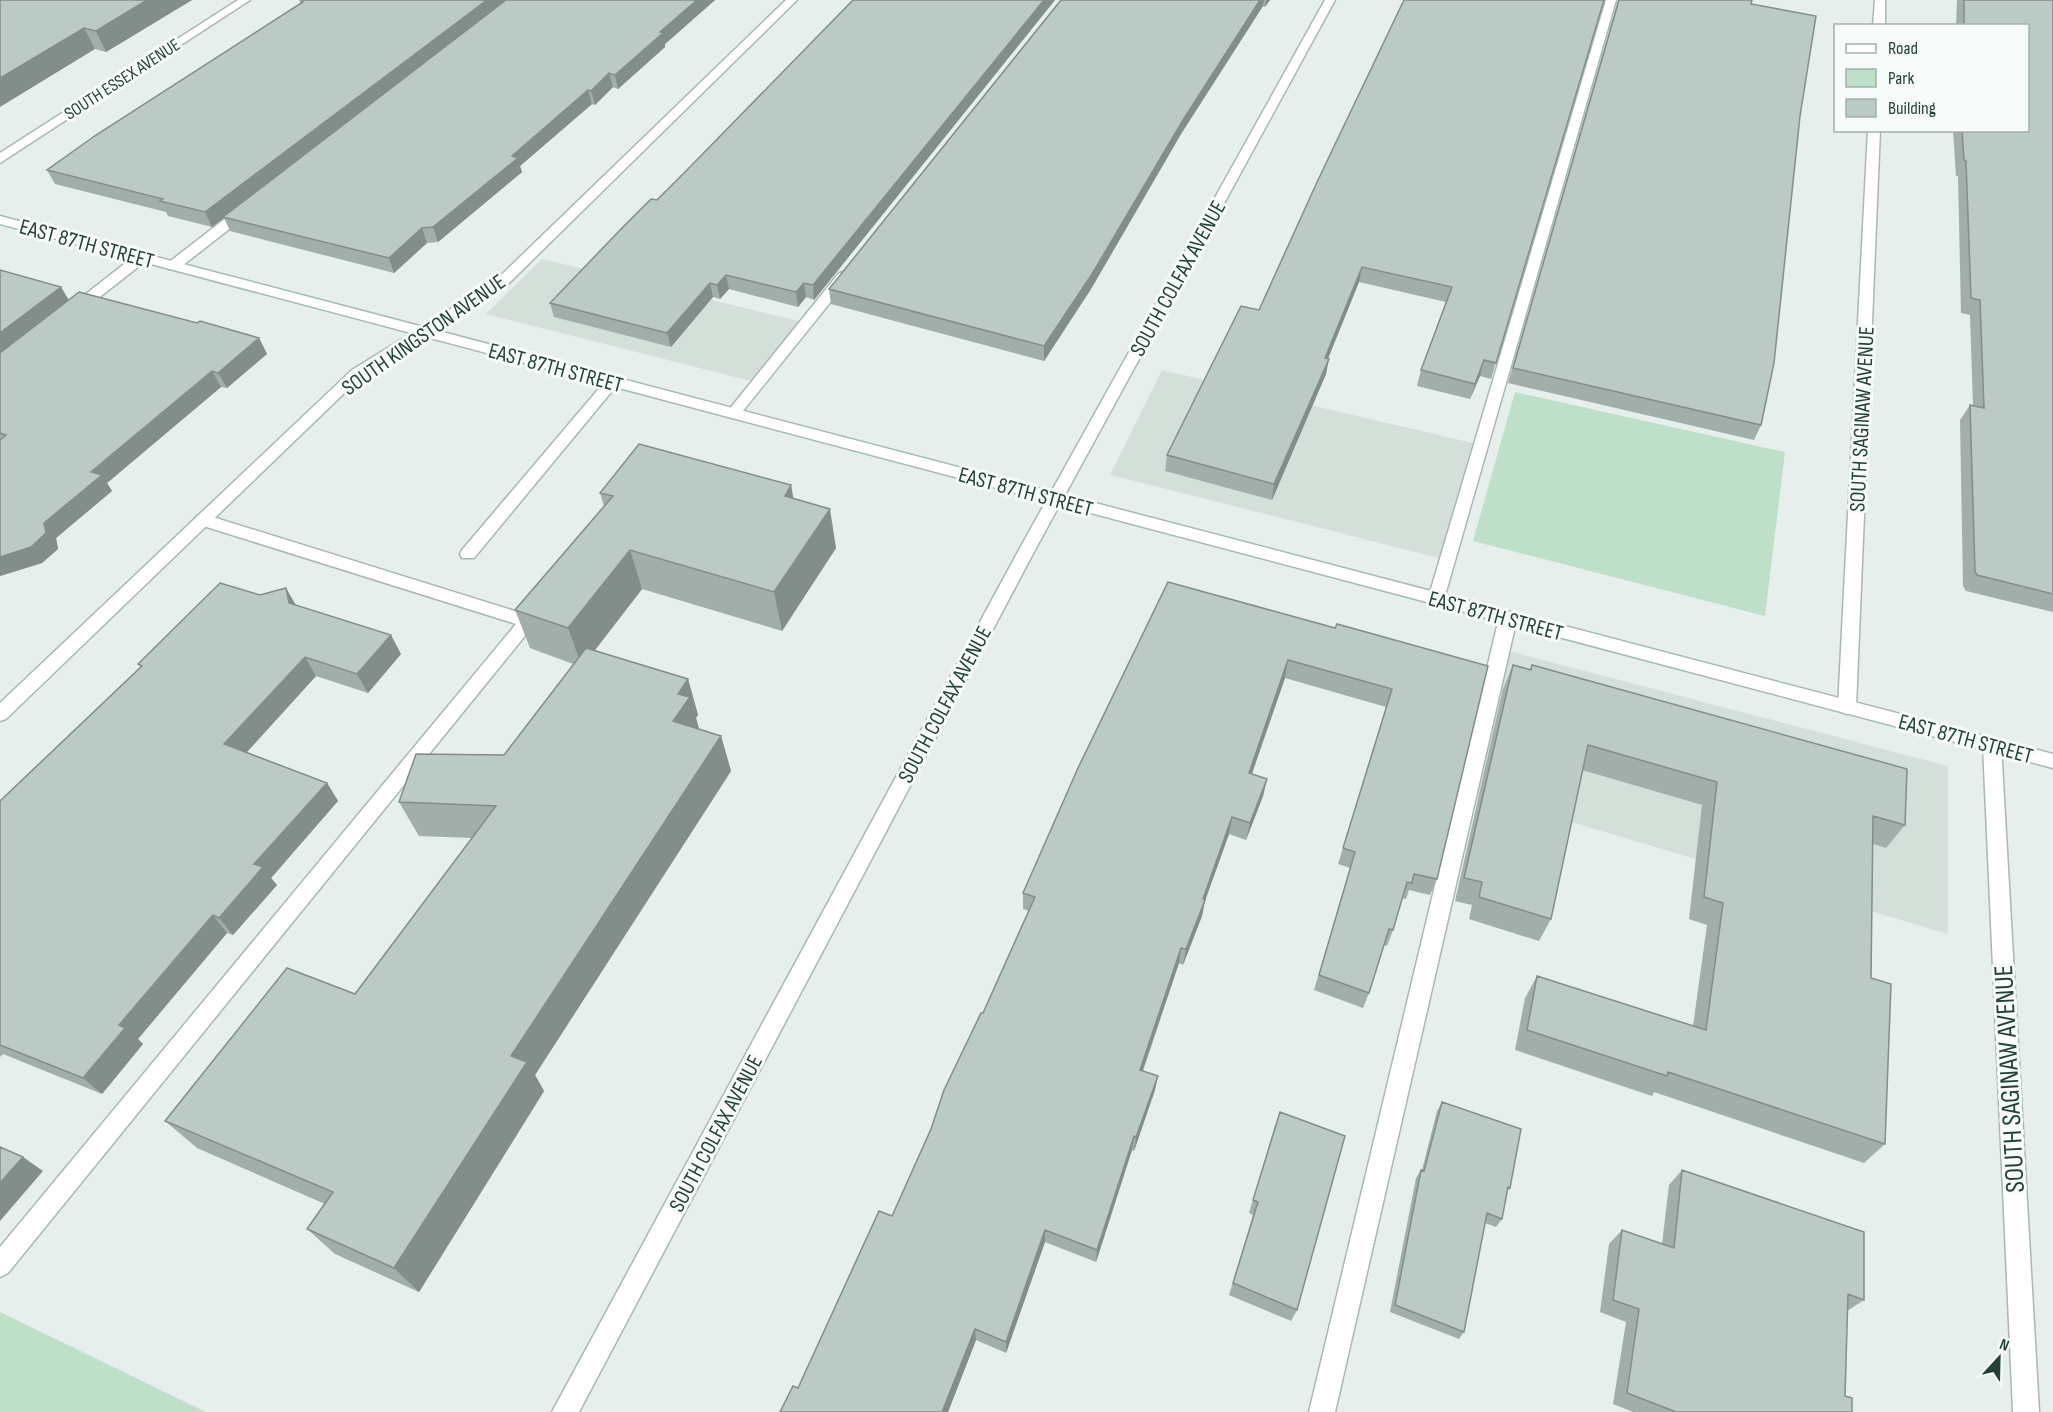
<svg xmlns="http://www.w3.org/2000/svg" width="2053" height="1412" font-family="'Sofia Sans Condensed',sans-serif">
<rect width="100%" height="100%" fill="#e6efeb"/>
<path fill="#d4dfda" d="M542 259 806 323 759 383 486 314Z
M1162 370 1481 445 1447 560 1110 475Z
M1501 649 1948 766V934L1467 791Z"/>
<path fill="#bfe0c8" d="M1515 392 1785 452 1765 616 1473 541Z
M0 1312 206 1412H0Z"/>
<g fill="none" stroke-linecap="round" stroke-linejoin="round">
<g stroke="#a8b8b2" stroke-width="3">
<path id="lane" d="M1606 0H1616L1444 599 1442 603 1436 605 1430 603 1428 599Z
M245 206 250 207 252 210 250 213 178 269H168L166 266 168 263 240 207Z
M142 253 149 257 147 260 78 314H68L66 311 68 308 137 254Z
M844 272 851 276 849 279 738 417H728L725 414 728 411 839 273Z
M612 377 619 382 617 385 474 558H462L460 554 462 550 607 379Z
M203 514 534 617 537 621 8 1273 0 1277V1247L516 624 197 524 195 520 197 516Z
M1508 612 1514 614 1517 618 1335 1412H1309L1499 618 1502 614Z"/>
</g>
<g stroke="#a8b8b2" stroke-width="3">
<path id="street" d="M238 0H250L0 163V153Z
M786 0H797L504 288 362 376 6 719 0 721V703L352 370 494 282Z
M1325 0H1335L1036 548 579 1412H552L1020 548Z
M1875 0H1885V26H1873Z
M1868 130H1880L1856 707 1853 712 1847 714 1841 712 1838 707Z
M1992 738 1999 740 2001 745 2039 1412H2013L1983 745 1985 740Z"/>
</g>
<g stroke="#a4bbb3" stroke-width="3">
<path id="secondary" d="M0 216 2053 754V768L0 224Z"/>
</g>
<use href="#lane" fill="#fff" fill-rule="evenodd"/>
<use href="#street" fill="#fff" fill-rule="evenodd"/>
<use href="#secondary" fill="#fff" fill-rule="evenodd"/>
</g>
<path fill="#a1aea9" d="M0 0H192L106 52 95 49Z
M299 0H715L665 44V47L618 89 613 87 595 105 592 104 520 166 522 172 438 242 427 243 394 273 230 231 224 218 212 227 168 216 166 212 55 184 47 170 301 4Z
M853 0H1055L814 300 806 297 798 307 729 289 720 299 713 297 671 347 554 317 550 303 688 169Z
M1180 0H1270L1265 7 1263 6 1181 134 1091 289 1044 361 831 304 829 289Z
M1604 0 1491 379 1480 376 1470 399 1417 386 1421 370 1446 302 1359 282 1328 359 1326 374 1272 500 1165 471 1167 455 1259 310Z
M1618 0H1752L1751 4 1800 116 1761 425 1754 440 1508 383Z
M1957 0H2053V612L1966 591 1963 586 1960 420 1970 405 1973 406 1970 315 1961 313 1958 176H1956L1953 130H2028V26H1956Z
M0 270 61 287 69 300 259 338 267 354 227 388 221 387 107 483 112 491 56 538 58 549 42 563 0 576Z
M791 485 793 498 836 548 782 631 642 589 595 650 688 679 698 715 696 718 699 729 721 736 731 771 535 1075 544 1091 419 1292 335 1254 307 1229 325 1204 197 1148 165 1121 355 994 472 838 419 836 399 802 504 755 573 664 530 648 515 610 604 506 600 493Z
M260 595 296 605 401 654 368 693 316 676 246 753 327 783 338 801 271 878 277 885 233 935 227 933 138 1039 143 1044 102 1094 3 1054 0 1057V801L140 667 138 664Z
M1335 628 1488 666 1437 879 1430 895 1409 890 1406 899 1402 898 1393 930 1387 946 1384 945 1369 993 1363 1008 1314 990 1350 868 1338 864 1386 707 1285 678 1252 774 1267 779 1263 796 1246 840 1229 834 1205 900 1202 916 1183 965 1179 963 1143 1071 1155 1090 1134 1151 1132 1150 1096 1262 1045 1242 1006 1353 976 1340 948 1412H780L798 1388 892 1216 1029 911 1023 909V893L1078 768Z
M1513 665 1530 670 1532 665 1905 825 1886 848 1873 844 1871 978 1885 1144 1864 1163 1654 1092 1652 1096 1515 1050 1525 998 1537 976 1693 1026 1707 925 1689 919 1702 805 1582 770 1551 919 1539 941 1469 919 1472 905 1455 901 1503 689Z
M1442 1102 1510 1188 1507 1191 1502 1219 1496 1227 1485 1223 1464 1332 1459 1339 1390 1312 1416 1178 1421 1170H1422L1437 1111Z
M1275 1126 1297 1310 1291 1321 1229 1295 1253 1215 1249 1213Z
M1682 1170 1864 1300 1847 1311 1845 1396 1852 1412H1633L1613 1404 1626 1322 1600 1312 1609 1244 1622 1230 1662 1244 1669 1185Z"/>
<path fill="#838d89" d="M147 0H192L106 52 96 31Z
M487 0H508L212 227 205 212Z
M697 0H715L665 44V47L618 89 615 75 660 32Z
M1044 0H1055L814 300 813 285Z
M1260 0H1264L1263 6 1181 134 1091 289 1044 361V346L1183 120Z
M1266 0H1270L1265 7Z
M84 28 95 49 0 107V78Z
M609 73 613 87 595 105 591 91Z
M588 90 592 104 520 166 522 172 438 242 433 227 512 156Z
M422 228 427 243 394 273 389 258Z
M1362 267 1359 282 1322 373 1325 358Z
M726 275 729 289 720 299 717 285Z
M710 283 713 297 671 347 667 333Z
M804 283 806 297 798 307 796 292Z
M61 287 70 303 0 357V333Z
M259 338 267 354 227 388 218 373Z
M1329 359 1326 374 1272 500 1274 484Z
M1484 360 1480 376 1470 399 1475 384Z
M212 371 221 387 107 483 112 491 56 538 58 549 42 563 0 576V557L44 523 91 472Z
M791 485 798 525 785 496Z
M830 509 836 548 782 631 774 592Z
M630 550 642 589 582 667 568 628Z
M286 588 297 607 289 603Z
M391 635 401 654 368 693 357 674Z
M305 657 316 676 237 763 224 744Z
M1288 660 1285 678 1246 790 1249 773Z
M688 679 698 715 696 718 700 732 673 721 678 694Z
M721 736 731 771 535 1075 544 1091 419 1292 394 1268 511 1056Z
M1267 779 1263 796 1246 840 1250 823Z
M327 783 338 801 271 878 277 885 233 935 219 918 254 864Z
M1232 817 1229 834 1205 901V900L1202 916 1183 965 1186 949 1203 899Z
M213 915 227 933 138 1039 143 1044 102 1094 83 1078 119 1025Z
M1181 948 1179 963 1138 1084 1140 1070Z
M1158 1076 1155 1090 1134 1151 1136 1137Z
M1134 1136 1132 1150 1096 1262 1097 1250Z
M23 1157 43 1171 0 1221V1183Z
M1045 1230V1242L1006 1353V1342Z
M975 1329 976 1340 948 1412H942Z"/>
<path fill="#bbcac4" stroke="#838d89" stroke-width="1.5" d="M0 0H147L96 31 84 28 0 78Z
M302 0H487L205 212 160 201 163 199 47 170 96 135 303 2Z
M506 0H697L660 32 663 33 615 75 609 73 591 91 588 90 512 156 518 158 433 227 422 228 389 258 223 217Z
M853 0H1044L813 285 804 283 796 292 726 275 717 285 710 283 667 333 550 303 622 228 651 199 657 200 688 169Z
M1061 0H1260L1183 120 1092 274 1044 346 829 289Z
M1404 0H1604L1496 363 1484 360 1475 384 1421 370 1452 287 1362 267 1325 358 1329 359 1274 484 1167 455 1241 306 1259 310 1318 180Z
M1619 0H1752L1751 4 1816 16 1800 116 1774 363 1761 425 1513 368Z
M1964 0H2053V594L1977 575 1975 571 1970 405 1984 408 1980 300 1971 298 1966 161 1964 160 1962 130H2028V26H1964Z
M0 270 61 287 0 333Z
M79 292 197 323 200 321 259 338 218 373 212 371 91 472 102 475 44 523 46 533 31 547 0 557V440L6 435 0 433V353Z
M639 444 791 485 785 496 830 509 774 592 630 550 568 628 515 610 613 496 600 493Z
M1168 582 1335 628 1337 624 1488 666 1437 879 1414 874 1412 883 1407 882 1393 930 1389 929 1369 993 1319 975 1355 852 1343 848 1392 689 1288 660 1249 773 1267 779 1250 823 1232 817 1203 899 1205 900 1186 949 1181 948 1140 1070 1158 1076 1136 1137 1134 1136 1097 1250 1045 1230 1006 1342 975 1329 942 1412H780L793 1386 798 1388 879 1211 892 1216 931 1129 944 1090 981 1013H983L1035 897 1023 893 1078 768Z
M220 583 260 595 286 588 289 603 391 635 357 674 305 657 224 744 327 783 254 864 263 867 219 918 213 915 119 1025 125 1028 83 1078 0 1045V801L142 666 138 664Z
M586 648 688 679 678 694 690 697 673 721 721 736 511 1056 527 1062 394 1268 307 1229 333 1192 165 1121 287 968 355 994 496 806 399 802 416 754 504 755Z
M1513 665 1531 670 1532 665 1907 769 1905 825 1873 816 1871 978 1891 984 1885 1144 1668 1072 1667 1076 1527 1030 1537 976 1706 1030 1723 903 1704 897 1717 782 1588 745 1551 919 1479 897 1482 882 1464 878Z
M1442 1102 1521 1129 1510 1188 1508 1187 1502 1219 1487 1213 1464 1332 1395 1305 1421 1170 1424 1171Z
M1280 1112 1345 1136 1297 1310 1233 1283 1258 1202 1253 1200Z
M0 1147 23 1157 0 1183Z
M1682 1170 1864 1232V1300L1848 1294 1845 1396 1852 1398V1412H1676L1627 1393 1639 1309 1613 1300 1622 1230 1674 1248Z"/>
<g text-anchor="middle" stroke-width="6" stroke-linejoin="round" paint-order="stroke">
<g font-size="18" fill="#24423a" stroke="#f7fbf9">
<text transform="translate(122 79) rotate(-33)" y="6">SOUTH ESSEX AVENUE</text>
</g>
<g font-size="22" fill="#24423a" stroke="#f7fbf9">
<text transform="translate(87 243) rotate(15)" y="8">EAST 87TH STREET</text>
<text transform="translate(1177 278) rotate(-61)" y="8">SOUTH COLFAX AVENUE</text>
<text transform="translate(423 334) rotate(-35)" y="8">SOUTH KINGSTON AVENUE</text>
<text transform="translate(556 367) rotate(15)" y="8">EAST 87TH STREET</text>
<text transform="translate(1861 419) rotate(-87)" y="8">SOUTH SAGINAW AVENUE</text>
<text transform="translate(1026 491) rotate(15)" y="8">EAST 87TH STREET</text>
<text transform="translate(1496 615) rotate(15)" y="8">EAST 87TH STREET</text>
<text transform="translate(944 704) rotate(-62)" y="8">SOUTH COLFAX AVENUE</text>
<text transform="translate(1966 738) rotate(15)" y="8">EAST 87TH STREET</text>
<text transform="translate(715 1133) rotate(-62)" y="8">SOUTH COLFAX AVENUE</text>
</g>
<g font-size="27" fill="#24423a" stroke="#f7fbf9">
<text transform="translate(2009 1079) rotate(-93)" y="9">SOUTH SAGINAW AVENUE</text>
</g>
</g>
<rect x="1834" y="24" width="195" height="108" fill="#f7fbf9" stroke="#a3b1ad" stroke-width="1.5"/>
<rect x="1846" y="44" width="30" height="9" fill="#ffffff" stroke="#a3b1ad" stroke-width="1.5"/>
<text x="1888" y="54" font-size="18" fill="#24423a">Road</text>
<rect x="1846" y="69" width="30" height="18" fill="#bfe0c8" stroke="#a3b1ad" stroke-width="1.5"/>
<text x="1888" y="84" font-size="18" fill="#24423a">Park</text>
<rect x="1846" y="99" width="30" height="18" fill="#bbcac4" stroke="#a3b1ad" stroke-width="1.5"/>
<text x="1888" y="114" font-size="18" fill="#24423a">Building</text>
<g transform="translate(1999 1358) rotate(22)" stroke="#f7fbf9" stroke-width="4.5" paint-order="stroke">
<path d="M0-4.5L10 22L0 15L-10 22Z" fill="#24423a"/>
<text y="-9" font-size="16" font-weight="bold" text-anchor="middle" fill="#24423a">N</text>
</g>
</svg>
